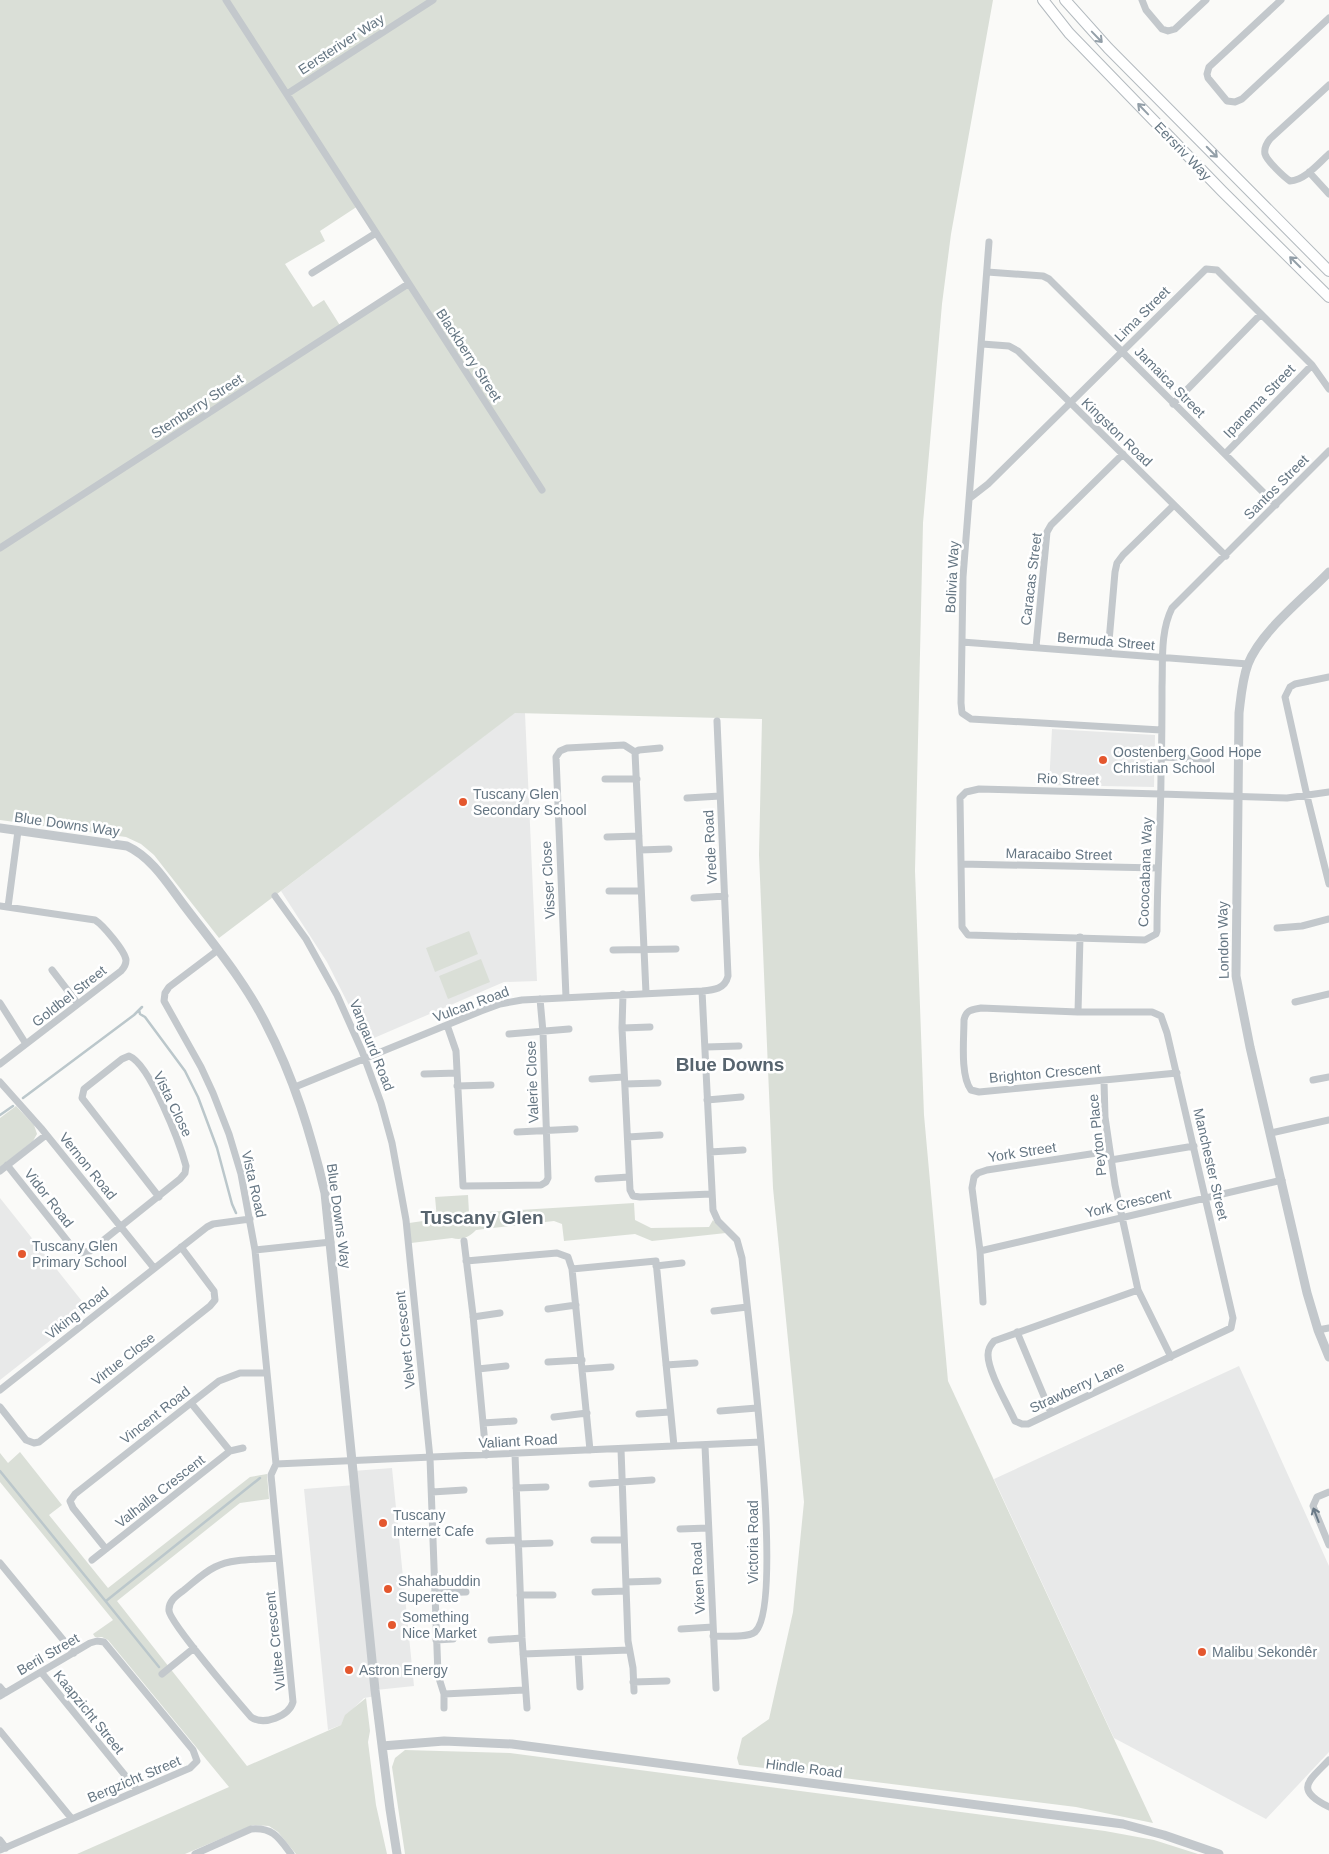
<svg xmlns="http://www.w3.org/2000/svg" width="1329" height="1854" font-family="Arial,sans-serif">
<rect width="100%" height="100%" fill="#fafaf8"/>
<path fill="#e8e9e9" d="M514 713H525L537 981 504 982 367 1041 327 962 281 891Z
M1052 729 1155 735 1154 787 1049 785Z
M0 1198 89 1310 0 1380Z
M1239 1366 1329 1566V1752L1266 1819 1114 1738 994 1479Z
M392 1468 414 1686 376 1690V1696L364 1698 345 1717 341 1725 328 1730 304 1489 355 1485 353 1471Z"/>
<path fill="#dadfd7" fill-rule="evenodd" d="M0 0H993L951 234 942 304 923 523 915 871 924 1115 948 1381 1153 1823 1076 1807 739 1765 737 1758 742 1738 769 1719 793 1612 804 1502 773 1188 759 855 762 719 515 713 219 938 154 855 141 844 126 837 0 820ZM358 206 407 284 341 327 324 300 313 307 285 264 325 241 320 231Z
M469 931 478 954 435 972 426 948Z
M481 959 490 982 448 999 439 976Z
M16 1106 34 1125 37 1134 33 1141 0 1167V1118Z
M468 1195 469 1213 634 1203 635 1220 651 1228 709 1227 713 1220 726 1233 652 1241 635 1234 564 1241 562 1224 554 1221 476 1230C469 1237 462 1241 452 1238L411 1243 409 1223 437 1219 435 1197Z
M20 1452 62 1505 49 1515 108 1588 250 1477 267 1474 269 1499 240 1503 117 1601 247 1766 341 1725 345 1715 366 1698 370 1731 368 1742 376 1805 387 1854H296L278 1832 269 1826 253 1825 185 1854H77L229 1787 108 1640 102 1637H95L93 1634 113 1620 0 1482V1453L8 1463Z
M405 1750 510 1753 1105 1831 1154 1840 1198 1854H405L392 1767 395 1758Z"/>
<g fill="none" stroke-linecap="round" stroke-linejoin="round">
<path stroke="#bbc7cb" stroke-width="2.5" d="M139 1010 140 1014 145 1017 185 1071 198 1097 217 1148 232 1204 236 1213
M23 1098 134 1015 142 1007
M0 1115 13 1106
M0 1471 159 1667
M106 1601 260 1478"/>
<g stroke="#b3babf" stroke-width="12">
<path id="secondary" d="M1043 0 1069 33 1222 191 1329 297
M1065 0 1108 48 1329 271"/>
</g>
<path stroke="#c3c8cc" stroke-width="7" d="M226 0 542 490
M1142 0 1146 10 1162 29 1168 31 1175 29 1206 0
M1281 0 1209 67 1207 74 1208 78 1227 101 1235 102 1242 99 1329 18
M1329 85 1270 139C1266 144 1264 149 1265 154 1267 161 1284 177 1290 181 1305 180 1318 164 1329 154
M287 94 433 0
M1309 172 1329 194
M989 242 963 577 961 703 962 713 971 719 1161 730
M987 272 1043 276 1049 279 1276 505
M312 273 376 233
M982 344 1009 346 1018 351 1226 556
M1173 404 1261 314
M1329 451 1172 608C1160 632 1163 661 1162 687 1162 715 1162 743 1161 771 1161 824 1157 877 1157 931L1156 934 1145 940 968 935 962 927 960 798 966 792 979 789 1160 794 1287 798 1329 792
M1225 454 1312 365
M970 498 988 484 1206 269 1217 270 1312 365 1329 389
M0 548 408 284
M962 642 1248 664
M1036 647 1047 532 1051 525 1123 454
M1108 653 1115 572 1117 563 1123 555 1174 505
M1329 677 1295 684 1290 687 1285 697 1307 796 1329 884
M635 752 646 993
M635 752 639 750 660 748
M1161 757 1207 759
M605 779H637
M687 798 720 796
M607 837 639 836
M640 850 669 849
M961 864 1158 868
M609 891H641
M275 896 306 939 337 995 362 1051 381 1103 392 1143 406 1220 430 1458 438 1675 444 1694V1708
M694 898 725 896
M0 906 95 920C103 925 125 951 126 960 126 965 124 968 121 971L0 1064
M8 907 18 831
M1277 928 1302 926 1329 919
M218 950 169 987 165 993 164 1001 201 1067 213 1093 229 1134 241 1174 255 1250 276 1464 271 1475 293 1702C289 1716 264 1726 251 1717 238 1702 171 1624 169 1611 168 1601 177 1595 184 1590 194 1582 203 1573 215 1567 233 1558 259 1560 279 1558
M613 950 676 949
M52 970 78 1004
M702 991 713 1210 718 1221 737 1240 742 1258C747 1311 786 1605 755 1632 748 1638 723 1636 713 1636
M623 994 622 1028 630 1190 633 1196 640 1197 711 1194
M566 997 556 757 560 751 567 748 624 745 635 752
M1295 1002 1329 994
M0 1003 26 1044
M1078 1012 1080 937
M447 1025 456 1051 463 1186 541 1185 546 1182 548 1178 543 1032 540 999
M622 1028 650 1027
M509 1034 569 1029
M706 1047 739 1046
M424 1074 457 1073
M592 1079 624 1077
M1313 1080 1329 1077
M1104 1081 1105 1117 1115 1185 1138 1290 1171 1357
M0 1082 41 1128 154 1268
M625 1084 658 1083
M457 1086 491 1085
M295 1087 481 1011 500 1004 522 1000 702 991C714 990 725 989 728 976L717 721
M707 1100 741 1097
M517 1132 575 1129
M1271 1133 1329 1120
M628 1137 660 1135
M710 1152 743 1150
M1111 1160 1194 1146
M7 1165 73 1248 80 1253 90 1251 180 1179 185 1173 186 1166C180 1144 150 1064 129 1056L122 1059 84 1089 82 1098 159 1197
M0 1171 46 1135
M598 1179 629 1177
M464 1241 473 1315 486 1455
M255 1250 331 1242
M980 1251 1282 1180
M466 1261 557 1253 568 1257 572 1269 590 1450
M656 1266 682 1263
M572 1269 656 1261 674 1446
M1138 1290 994 1341C990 1346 988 1349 988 1355 988 1372 1008 1405 1015 1421L1022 1424H1028L1231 1328 1233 1318 1167 1033 1161 1016 1152 1012H1078L981 1008C971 1010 966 1010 964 1020 964 1038 960 1076 971 1090L979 1092 1177 1073
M983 1302 980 1251 972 1188 974 1177 978 1173 987 1170 1110 1151
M548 1309 576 1305
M714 1311 747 1307
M473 1317 500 1313
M1318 1330 1329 1328
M1017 1332 1051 1413
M548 1362 582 1360
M666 1365 695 1363
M478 1369 506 1366
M583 1369 611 1367
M0 1390 207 1227 213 1224 250 1219
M191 1403 230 1451
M0 1407 26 1440 34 1443 39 1442 210 1306 215 1300 214 1291 181 1247
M720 1411 757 1408
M639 1414 670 1412
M554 1417 587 1413
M483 1423 514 1421
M705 1446 716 1688
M621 1449 628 1641 633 1668 634 1691
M515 1454 522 1638 527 1708
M276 1464 761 1442
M592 1484 652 1480
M516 1488 546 1487
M432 1492 464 1490
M1329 1492 1317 1497 1313 1506 1329 1545
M680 1529 708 1528
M594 1540H624
M489 1541 518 1540
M518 1544 550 1543
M106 1549 73 1508 70 1501 75 1494 219 1381 240 1373H267
M92 1560 230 1451 243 1448
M0 1563 74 1653
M626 1582 658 1581
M595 1592 626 1591
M434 1593 466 1592
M520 1595H553
M681 1629 713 1627
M436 1640 453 1639
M491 1640 522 1638
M578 1652 580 1687
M523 1654 629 1650
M41 1672 137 1790
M162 1674 194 1648
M633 1682 667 1681
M0 1687 5 1693
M444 1694 525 1690
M0 1696 90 1643 97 1641 104 1642 193 1750 197 1761 190 1768 0 1850
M0 1731 72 1819
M1329 1760C1308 1782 1294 1789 1329 1807
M0 1840 6 1848
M195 1854 251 1829C273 1827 279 1838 291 1854"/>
<path stroke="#c3c8cc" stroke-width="9" d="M1329 572C1304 598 1261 631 1248 664 1242 680 1241 697 1239 713L1236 976 1250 1047 1307 1293 1318 1330 1329 1357
M0 828 127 846C153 858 169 886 186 908 215 946 245 982 266 1024 294 1078 311 1134 325 1193L375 1690 390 1809 397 1854
M382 1746 444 1741 512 1744 1123 1824 1164 1835 1219 1854"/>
<use href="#secondary" stroke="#fff" stroke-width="10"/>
</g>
<defs><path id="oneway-shaft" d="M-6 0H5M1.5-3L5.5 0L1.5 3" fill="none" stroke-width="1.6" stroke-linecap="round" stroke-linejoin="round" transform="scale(1.25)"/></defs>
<g stroke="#939fa8">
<use href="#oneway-shaft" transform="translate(1097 37) rotate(46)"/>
<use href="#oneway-shaft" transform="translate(1143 109) rotate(-134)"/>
<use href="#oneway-shaft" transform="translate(1212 152) rotate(45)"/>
<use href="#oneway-shaft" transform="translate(1295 262) rotate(-135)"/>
</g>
<use stroke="#6a7a87" href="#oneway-shaft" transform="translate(1316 1515) rotate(-111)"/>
<g fill="#e4572e" stroke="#fff" stroke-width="2">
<circle cx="1103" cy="760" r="5"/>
<circle cx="463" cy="802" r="5"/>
<circle cx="22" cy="1254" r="5"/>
<circle cx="383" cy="1523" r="5"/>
<circle cx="388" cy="1589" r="5"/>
<circle cx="392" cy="1625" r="5"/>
<circle cx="1202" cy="1652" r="5"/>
<circle cx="349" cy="1670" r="5"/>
</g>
<g text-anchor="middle" stroke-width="5" stroke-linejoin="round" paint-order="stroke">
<g font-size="14" fill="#657683" stroke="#fff">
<text transform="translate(341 44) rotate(-33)" y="5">Eersteriver Way</text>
<text transform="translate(1183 151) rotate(46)" y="5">Eersriv Way</text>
<text transform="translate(1142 314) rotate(-45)" y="5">Lima Street</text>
<text transform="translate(469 355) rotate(57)" y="5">Blackberry Street</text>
<text transform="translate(1170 382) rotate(45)" y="5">Jamaica Street</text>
<text transform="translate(1259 401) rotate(-46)" y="5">Ipanema Street</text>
<text transform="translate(197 406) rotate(-33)" y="5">Stemberry Street</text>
<text transform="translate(1117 432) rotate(44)" y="5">Kingston Road</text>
<text transform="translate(1276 487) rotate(-45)" y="5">Santos Street</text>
<text transform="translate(952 577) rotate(-87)" y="5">Bolivia Way</text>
<text transform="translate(1031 579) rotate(-83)" y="5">Caracas Street</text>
<text transform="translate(1106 641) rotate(5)" y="5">Bermuda Street</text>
<text transform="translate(1068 779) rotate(2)" y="5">Rio Street</text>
<text transform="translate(67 824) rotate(8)" y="5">Blue Downs Way</text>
<text transform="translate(710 847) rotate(-93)" y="5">Vrede Road</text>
<text transform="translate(1059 854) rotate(1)" y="5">Maracaibo Street</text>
<text transform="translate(1145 872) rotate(-88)" y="5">Cococabana Way</text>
<text transform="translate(548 880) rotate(-93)" y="5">Visser Close</text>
<text transform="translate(1223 940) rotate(-91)" y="5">London Way</text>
<text transform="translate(69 996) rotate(-38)" y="5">Goldbel Street</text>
<text transform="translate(471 1004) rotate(-20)" y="5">Vulcan Road</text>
<text transform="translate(372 1045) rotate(68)" y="5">Vangaurd Road</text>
<text transform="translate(1045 1073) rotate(-5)" y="5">Brighton Crescent</text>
<text transform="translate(532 1082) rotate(-92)" y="5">Valerie Close</text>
<text transform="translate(173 1104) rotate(64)" y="5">Vista Close</text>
<text transform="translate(1097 1135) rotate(-96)" y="5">Peyton Place</text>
<text transform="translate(1022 1152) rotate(-9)" y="5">York Street</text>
<text transform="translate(1211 1164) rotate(77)" y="5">Manchester Street</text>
<text transform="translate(88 1166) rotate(51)" y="5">Vernon Road</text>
<text transform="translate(254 1184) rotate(77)" y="5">Vista Road</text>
<text transform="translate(49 1198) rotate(52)" y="5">Vidor Road</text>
<text transform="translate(1128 1203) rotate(-13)" y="5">York Crescent</text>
<text transform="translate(339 1216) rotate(82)" y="5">Blue Downs Way</text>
<text transform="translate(77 1313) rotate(-38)" y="5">Viking Road</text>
<text transform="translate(405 1340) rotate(-96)" y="5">Velvet Crescent</text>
<text transform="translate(123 1359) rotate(-38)" y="5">Virtue Close</text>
<text transform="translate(1077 1387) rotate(-25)" y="5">Strawberry Lane</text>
<text transform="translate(155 1415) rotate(-38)" y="5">Vincent Road</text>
<text transform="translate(518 1441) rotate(-3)" y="5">Valiant Road</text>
<text transform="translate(160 1491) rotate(-38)" y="5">Valhalla Crescent</text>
<text transform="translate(753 1542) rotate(-90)" y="5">Victoria Road</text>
<text transform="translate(698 1578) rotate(-93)" y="5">Vixen Road</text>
<text transform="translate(275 1641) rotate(-96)" y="5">Vultee Crescent</text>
<text transform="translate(48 1654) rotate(-30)" y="5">Beril Street</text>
<text transform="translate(89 1712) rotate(51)" y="5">Kaapzicht Street</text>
<text transform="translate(804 1768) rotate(7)" y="5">Hindle Road</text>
<text transform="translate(134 1779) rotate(-23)" y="5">Bergzicht Street</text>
</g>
<g font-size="14" fill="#657683" stroke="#fff" text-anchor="start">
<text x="1113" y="757">Oostenberg Good Hope<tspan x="1113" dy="16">Christian School</tspan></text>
<text x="473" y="799">Tuscany Glen<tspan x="473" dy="16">Secondary School</tspan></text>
<text x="32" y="1251">Tuscany Glen<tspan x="32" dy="16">Primary School</tspan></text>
<text x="393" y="1520">Tuscany<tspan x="393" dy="16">Internet Cafe</tspan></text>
<text x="398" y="1586">Shahabuddin<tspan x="398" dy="16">Superette</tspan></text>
<text x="402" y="1622">Something<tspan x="402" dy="16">Nice Market</tspan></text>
<text x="1212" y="1657">Malibu Sekondêr</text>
<text x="359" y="1675">Astron Energy</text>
</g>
<g font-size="19" font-weight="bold" fill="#57646e" stroke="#fff">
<text x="730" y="1071">Blue Downs</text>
<text x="482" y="1224">Tuscany Glen</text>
</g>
</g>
</svg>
